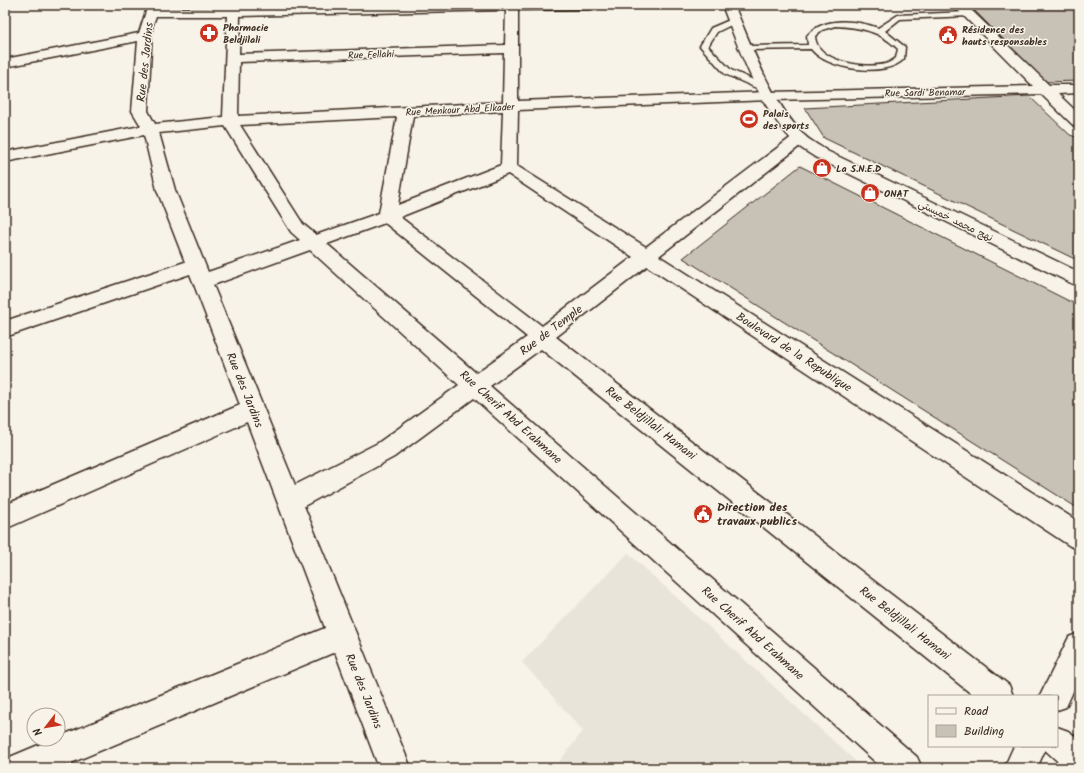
<svg xmlns="http://www.w3.org/2000/svg" width="1084" height="773" font-family="Kalam,'Playpen Sans Arabic',sans-serif">
<rect width="100%" height="100%" fill="#f7f3e8"/>
<filter id="ink" filterUnits="userSpaceOnUse"><feTurbulence type="fractalNoise" baseFrequency=".025" numOctaves="2"/><feDisplacementMap in="SourceGraphic" scale="8" xChannelSelector="R" yChannelSelector="G"/><feConvolveMatrix kernelMatrix="1 2 1 2 8 2 1 2 1" color-interpolation-filters="sRGB"/></filter>
<g filter="url(#ink)">
<path fill="#e9e4d9" d="M628 553 863 768H562L559 762 583 731 522 662Z"/>
<path fill="#c8c1b6" stroke="#3b2a1e" d="M969 5H1079V81L1045 82Z
M1029 96 1070 135 1079 138V261L824 138 805 108Z
M800 166 1079 306V509L683 258Z"/>
<g fill="none" stroke-linecap="round" stroke-linejoin="round">
<g stroke="#3b2a1e" stroke-width="3">
<path id="lane" d="M967 12H970V16L900 19 885 31 905 47 904 59C886 78 827 70 811 49L747 50 743 48 747 46 808 45 807 36C823 16 857 20 878 28L898 15ZM835 26C860 27 880 31 898 49L896 58C893 60 889 63 885 64 865 69 816 62 815 36L822 30Z
M732 19 739 21 717 32 708 46 731 70 769 87V91H763L725 74 700 46 711 28Z"/>
</g>
<g stroke="#3b2a1e" stroke-width="3">
<path id="street" d="M148 5H160L159 8H228V5H240V8L399 5H596L590 9 518 10V101L770 92 1033 86 953 5H966L1049 85H1079V93L1058 94 1079 114V128L1074 126 1041 94 770 100 518 110 517 166 646 247 793 136H805L807 139 805 142 659 256 1079 522V549L1070 546 647 266 556 337 1009 685 1013 696H974L541 349 490 386 917 757 922 768H882L474 398 394 457 304 506 411 768H379L335 652 59 768H5L10 757 53 739H58V737L325 628 247 422 5 529V505L240 405 190 274 5 337V321L185 262 157 190 144 135 5 162V152L141 126 132 111 138 41 5 67V59L139 33ZM506 10 505 45 239 54 240 16ZM156 16H227L223 117 155 124 148 111 152 27ZM504 53 503 102 238 116 239 62ZM503 111 501 165 398 205 413 116ZM397 117 379 213 316 235 303 224 240 125ZM225 126 291 232 300 240 208 272 175 190 159 133ZM508 174 633 257 542 326 400 217ZM385 223 527 337 476 373 327 244ZM310 250 459 385 378 443 295 485 213 285Z
M1079 633V678L1066 707 1057 710V696H1040L1069 637Z
M1057 727 1068 731 1079 739V768H1065L1045 750 1037 768H1004L1014 746H1057Z"/>
</g>
<g stroke="#3b2a1e" stroke-width="3">
<path id="primary" d="M722 5H734C752 47 771 102 804 135 810 141 819 145 827 151L1079 272V287L815 157C808 152 799 148 793 141 758 105 740 51 722 5Z"/>
</g>
<use href="#lane" fill="#f7f3e8" fill-rule="evenodd"/>
<use href="#street" fill="#f7f3e8" fill-rule="evenodd"/>
<use href="#primary" fill="#f7f3e8" fill-rule="evenodd"/>
</g>
</g>
<defs>
<g id="pharmacy-disc" transform="scale(1)"><circle r="9.5" fill="#c8321e" stroke="#f7f3e8"/><path d="M-2-6h4v4h4v4h-4v4h-4v-4h-4v-4h4Z" fill="#fff"/></g>
<g id="civic-disc" transform="scale(1)"><circle r="9.5" fill="#c8321e" stroke="#f7f3e8"/><path d="M-.6-6.5H3V-4.5H.6V-3L4-1V1h2V6H-6V1h2V-1L-.6-3ZM-1.2 2.5V6h2.4V2.5Z" fill="#fff"/></g>
<g id="stadium-disc" transform="scale(1)"><circle r="9.5" fill="#c8321e" stroke="#f7f3e8"/><path d="M0-5a6.5 5 0 1 0 0 10a6.5 5 0 1 0 0-10ZM-3.5-1.8h7v3.6h-7Z" fill="#fff"/></g>
<g id="shop-disc" transform="scale(1)"><circle r="9.5" fill="#c8321e" stroke="#f7f3e8"/><path d="M-5-2.5h2.3a2.7 3.5 0 0 1 5.4 0H5L5.5 6h-11ZM-1.5-2.5h3a1.5 2.3 0 0 0-3 0Z" fill="#fff"/></g>
</defs>
<g fill-rule="evenodd">
<use href="#pharmacy-disc" x="209" y="33"/>
<use href="#civic-disc" x="948" y="35"/>
<use href="#stadium-disc" x="749" y="119"/>
<use href="#shop-disc" x="822" y="168"/>
<use href="#shop-disc" x="870" y="193"/>
<use href="#civic-disc" x="703" y="514"/>
</g>
<g text-anchor="middle" stroke-width="3" stroke-linejoin="round" paint-order="stroke">
<g font-size="10" font-weight="bold" fill="#3b2a1e" stroke="#f7f3e8" text-anchor="start">
<text x="223" y="31">Pharmacie<tspan x="223" dy="12">Beldjilali</tspan></text>
<text x="962" y="33">Résidence des<tspan x="962" dy="12">hauts responsables</tspan></text>
<text x="763" y="117">Palais<tspan x="763" dy="12">des sports</tspan></text>
<text x="836" y="172">La S.N.E.D</text>
<text x="884" y="197">ONAT</text>
</g>
<g font-size="10" fill="#3b2a1e" stroke="#f7f3e8">
<text transform="translate(371 54) rotate(-2)" y="4">Rue Fellahi</text>
<text transform="translate(925 92) rotate(-1)" y="4">Rue Sardi Benamar</text>
<text transform="translate(460 109) rotate(-3)" y="4">Rue Menkour Abd Elkader</text>
<text transform="translate(956 220) rotate(26)" y="4">نهج محمد خميستي</text>
</g>
<g font-size="12" fill="#3b2a1e" stroke="#f7f3e8">
<text transform="translate(145 62) rotate(-84)" y="4">Rue des Jardins</text>
<text transform="translate(551 330) rotate(-37)" y="4">Rue de Temple</text>
<text transform="translate(794 352) rotate(33)" y="4">Boulevard de la Republique</text>
<text transform="translate(245 390) rotate(68)" y="4">Rue des Jardins</text>
<text transform="translate(511 417) rotate(42)" y="4">Rue Cherif Abd Erahmane</text>
<text transform="translate(651 423) rotate(38)" y="4">Rue Beldjillali Hamani</text>
<text transform="translate(905 623) rotate(38)" y="4">Rue Beldjillali Hamani</text>
<text transform="translate(753 633) rotate(42)" y="4">Rue Cherif Abd Erahmane</text>
<text transform="translate(364 691) rotate(68)" y="4">Rue des Jardins</text>
</g>
<g font-size="12" font-weight="bold" fill="#3b2a1e" stroke="#f7f3e8" text-anchor="start">
<text x="717" y="511">Direction des<tspan x="717" dy="14">travaux publics</tspan></text>
</g>
</g>
<rect width="1084" height="773" fill="none" stroke="#f7f3e8" stroke-width="20"/>
<rect x="10" y="10" width="1064" height="753" fill="none" stroke="#3b2a1e" stroke-width="1.5" filter="url(#ink)"/>
<rect x="928" y="695" width="130" height="52" fill="#f7f3e8" stroke="#aca397"/>
<rect x="936" y="708" width="20" height="6" fill="#f7f3e8" stroke="#aca397"/>
<text x="964" y="715" font-size="12" fill="#3b2a1e">Road</text>
<rect x="936" y="725" width="20" height="12" fill="#c8c1b6" stroke="#aca397"/>
<text x="964" y="735" font-size="12" fill="#3b2a1e">Building</text>
<g transform="translate(46 727) rotate(239)"><circle r="19" fill="#f7f3e8" stroke="#aca397"/>
<path d="M0-3L7 15L0 10L-7 15Z" fill="#c8321e"/>
<text y="-6" font-size="11" font-weight="bold" text-anchor="middle" fill="#3b2a1e">N</text>
</g>
</svg>
